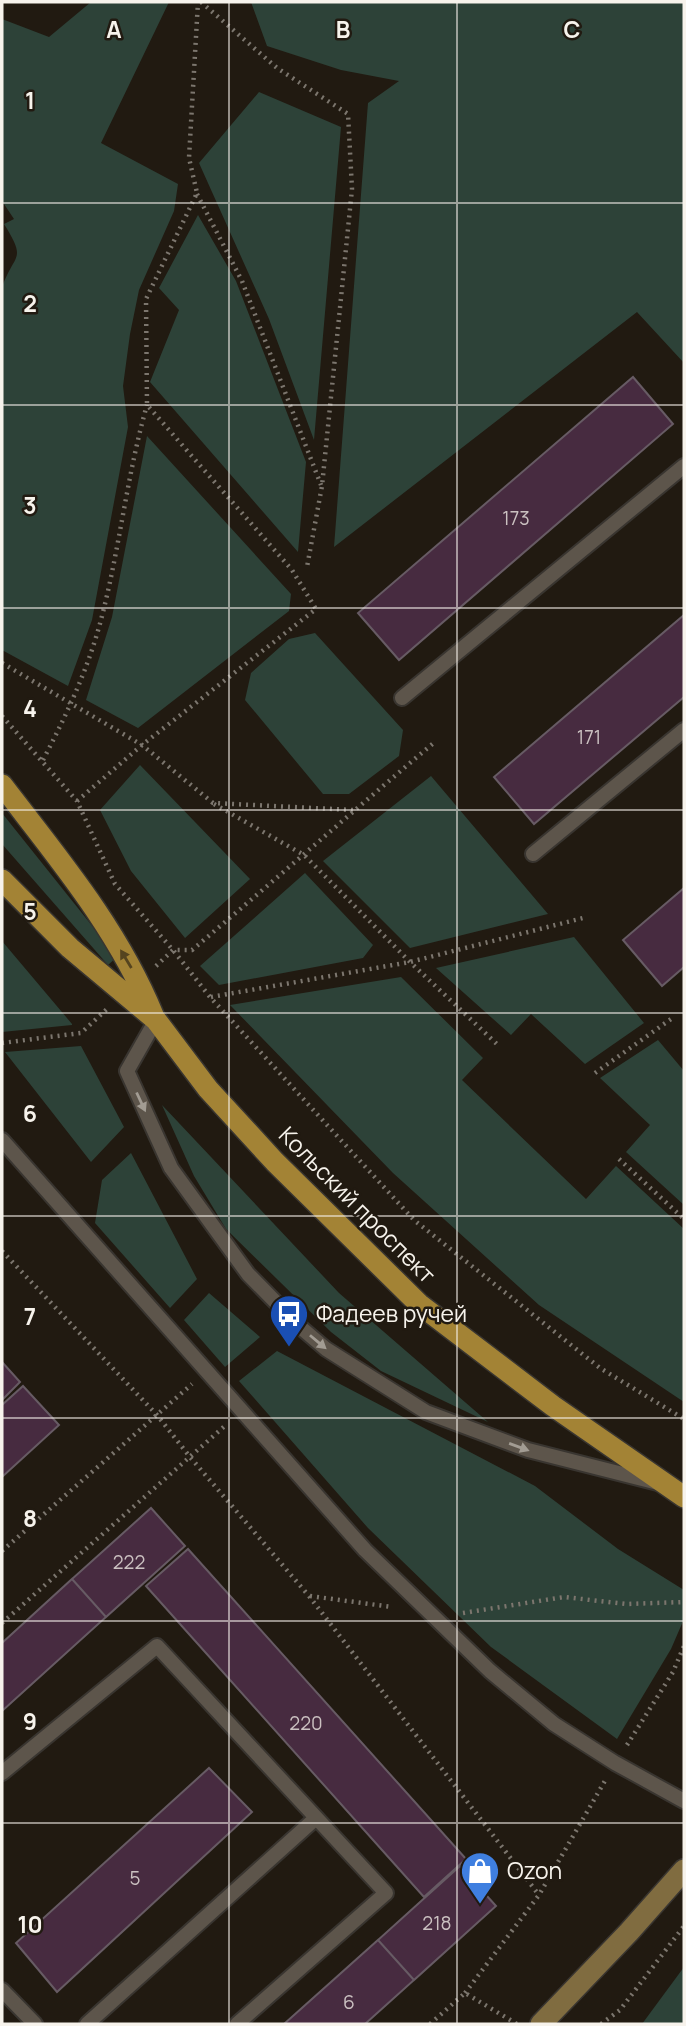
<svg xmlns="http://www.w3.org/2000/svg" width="686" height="2026" font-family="Manrope,sans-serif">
<rect width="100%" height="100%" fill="#211a11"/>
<path fill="#2d4238" d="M91 2H169L101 143 178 184 174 211 139 290 130 334 123 386 128 427 92 620 68 686 2 650V287C15 252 27 261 4 224L14 219 2 201V19L49 37Z
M251 2H684V363L637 312 334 547 368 103 399 81 341 70 267 46Z
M259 92 341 127 314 440 269 319 199 163Z
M198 215 236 281 306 462 298 552 150 382 179 310 159 288Z
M147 436 291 594 289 611 138 728 86 700 112 617Z
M315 633 403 730 399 756 349 794H323L245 700 251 673 289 639Z
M140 765 250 879 185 938 131 871 100 810Z
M431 776 548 914 410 948 323 861Z
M2 813 117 957 108 965 2 844Z
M305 873 373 945 363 958 219 985 200 966Z
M574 937 644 1023 585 1064 531 1014 511 1035 436 968Z
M2 941 72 1024V1025L2 1032Z
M401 977 483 1058 462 1080 586 1199 616 1166 684 1229V1402L539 1305 393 1173 230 1005Z
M658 1040 684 1071V1205L626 1152 650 1125 600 1078Z
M81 1046 124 1127 91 1162 5 1052Z
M162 1105 339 1293 488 1422 381 1371 331 1332 226 1229 194 1176Z
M131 1153 197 1279 170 1308 95 1223 102 1180Z
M209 1293 260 1337 225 1367 184 1320Z
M277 1351 535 1486 618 1549 684 1590V1619L671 1649 617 1739 491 1647 368 1528 239 1381Z
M684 1967V2024H642Z"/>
<path fill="#472b40" stroke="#675b64" stroke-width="2" d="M633 377 673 424 399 660 358 613Z
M684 615V697L534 824 494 777Z
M684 888V967L662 986 623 940Z
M2 1362 20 1382 2 1400Z
M23 1386 59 1425 2 1477V1405Z
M151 1508 185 1546 106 1617 72 1579Z
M188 1549 466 1859 424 1897 146 1586Z
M72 1579 106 1617 2 1711V1643Z
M209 1768 252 1812 57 1992 16 1943Z
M460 1866 496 1906 414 1980 378 1940Z
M378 1940 414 1980 365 2024H284Z"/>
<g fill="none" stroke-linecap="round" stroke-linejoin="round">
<g stroke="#393530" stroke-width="18">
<path id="service" d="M402 698 684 466
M533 854 684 730
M156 1020 127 1071 171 1168 248 1274 299 1326 326 1349 426 1412 528 1450 658 1483
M2 1140 365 1550 490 1671 554 1724 615 1763 684 1801
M2 1773 157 1646 386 1893 237 2024
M2 1990 35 2024
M87 2024 316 1818"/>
</g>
<g stroke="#393530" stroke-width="24">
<path id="secondary" d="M541 2024 629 1932 684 1870"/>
</g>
<g stroke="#393530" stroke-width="24">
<path id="primary" d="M2 785C58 858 118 929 153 1015
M2 880 70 948 156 1020 208 1089 275 1162 419 1304 553 1406 684 1497"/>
</g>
<path stroke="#7c766e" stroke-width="4.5" stroke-dasharray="2 5" stroke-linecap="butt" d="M201 2 277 68 348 114 352 189 322 486 307 567
M197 194 242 281 321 485
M2 663 142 745 213 803 353 810
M2 716 77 801 115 884 173 950 210 997 414 1220 600 1368 684 1419
M43 760C67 714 89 667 102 616 120 546 127 475 147 405
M77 801 142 745 316 609 292 570 147 405 146 299 197 193 189 158 198 2
M214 804 304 855 410 962 499 1046
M156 966 173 950H192C274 881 354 810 436 741
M211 997 410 962 587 917
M2 1043 81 1033 107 1009
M595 1073 671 1019
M619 1159 684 1219
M2 1251 157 1415 190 1457 309 1596 539 1895
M2 1551 192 1384
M310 1596 392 1607
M463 1613 564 1597 626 1604 684 1602
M2 1623 227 1424
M627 1745 673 1672 684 1646
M465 1993 539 1895 606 1779
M430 2024 465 1993 517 2024
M601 2024 620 2010 684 1926"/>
<use href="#service" stroke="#5d554b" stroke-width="14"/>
<use href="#secondary" stroke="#806c40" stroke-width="21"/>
<use href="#primary" stroke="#a38335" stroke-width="21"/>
</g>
<defs><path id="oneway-solid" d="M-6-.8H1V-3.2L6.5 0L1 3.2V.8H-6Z" transform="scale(1.75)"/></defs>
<use fill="#55441f" href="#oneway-solid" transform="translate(126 959) rotate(-121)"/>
<g fill="#a29c93">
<use href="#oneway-solid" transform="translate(141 1102) rotate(65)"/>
<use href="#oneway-solid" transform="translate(318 1342) rotate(40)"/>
<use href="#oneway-solid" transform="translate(519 1447) rotate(20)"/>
</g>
<path fill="none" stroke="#f7f3ec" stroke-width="2" stroke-opacity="0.55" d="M229 2V2024M457 2V2024M2 203H684M2 405H684M2 608H684M2 810H684M2 1013H684M2 1216H684M2 1418H684M2 1621H684M2 1823H684"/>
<defs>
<g id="bus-pin" transform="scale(2.0125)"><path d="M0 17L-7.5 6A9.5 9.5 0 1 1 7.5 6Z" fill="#1a4fb4" stroke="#211a11"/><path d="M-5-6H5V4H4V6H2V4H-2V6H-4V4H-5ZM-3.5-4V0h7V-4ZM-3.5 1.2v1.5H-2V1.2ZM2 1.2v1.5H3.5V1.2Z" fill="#fff"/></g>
<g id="shop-pin" transform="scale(2.0125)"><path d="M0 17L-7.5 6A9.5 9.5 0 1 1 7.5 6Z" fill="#3f7fe0" stroke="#211a11"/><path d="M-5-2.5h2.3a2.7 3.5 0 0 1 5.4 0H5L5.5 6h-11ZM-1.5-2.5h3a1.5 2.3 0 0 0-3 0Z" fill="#fff"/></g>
</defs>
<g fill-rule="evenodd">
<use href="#bus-pin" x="289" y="1314"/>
<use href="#shop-pin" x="480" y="1871"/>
</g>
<g text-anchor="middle" stroke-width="5" stroke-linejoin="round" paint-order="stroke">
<g font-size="19" fill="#cbc1c1">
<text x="516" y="525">173</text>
<text x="589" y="744">171</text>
<text x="129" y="1569">222</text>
<text x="306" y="1730">220</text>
<text x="135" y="1885">5</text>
<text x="437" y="1930">218</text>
<text x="349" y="2009">6</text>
</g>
<g font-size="23" fill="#f7f3ec" stroke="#211a11">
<text transform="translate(357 1205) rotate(45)" y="8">Кольский проспект</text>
</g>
<g font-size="23" fill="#f7f3ec" stroke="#211a11" text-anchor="start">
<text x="316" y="1322">Фадеев ручей</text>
<text x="507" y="1879">Ozon</text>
</g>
</g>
<g font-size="23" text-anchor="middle" font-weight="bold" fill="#f7f3ec" stroke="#211a11" stroke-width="5" stroke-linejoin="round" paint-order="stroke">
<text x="114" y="38">A</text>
<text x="343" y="38">B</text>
<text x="572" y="38">C</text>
<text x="30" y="109">1</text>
<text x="30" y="312">2</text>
<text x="30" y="514">3</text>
<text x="30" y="717">4</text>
<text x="30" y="920">5</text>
<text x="30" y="1122">6</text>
<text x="30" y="1325">7</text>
<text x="30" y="1527">8</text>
<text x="30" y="1730">9</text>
<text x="30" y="1933">10</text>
</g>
<rect width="686" height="2026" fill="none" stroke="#f7f3ec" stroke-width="7"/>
</svg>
